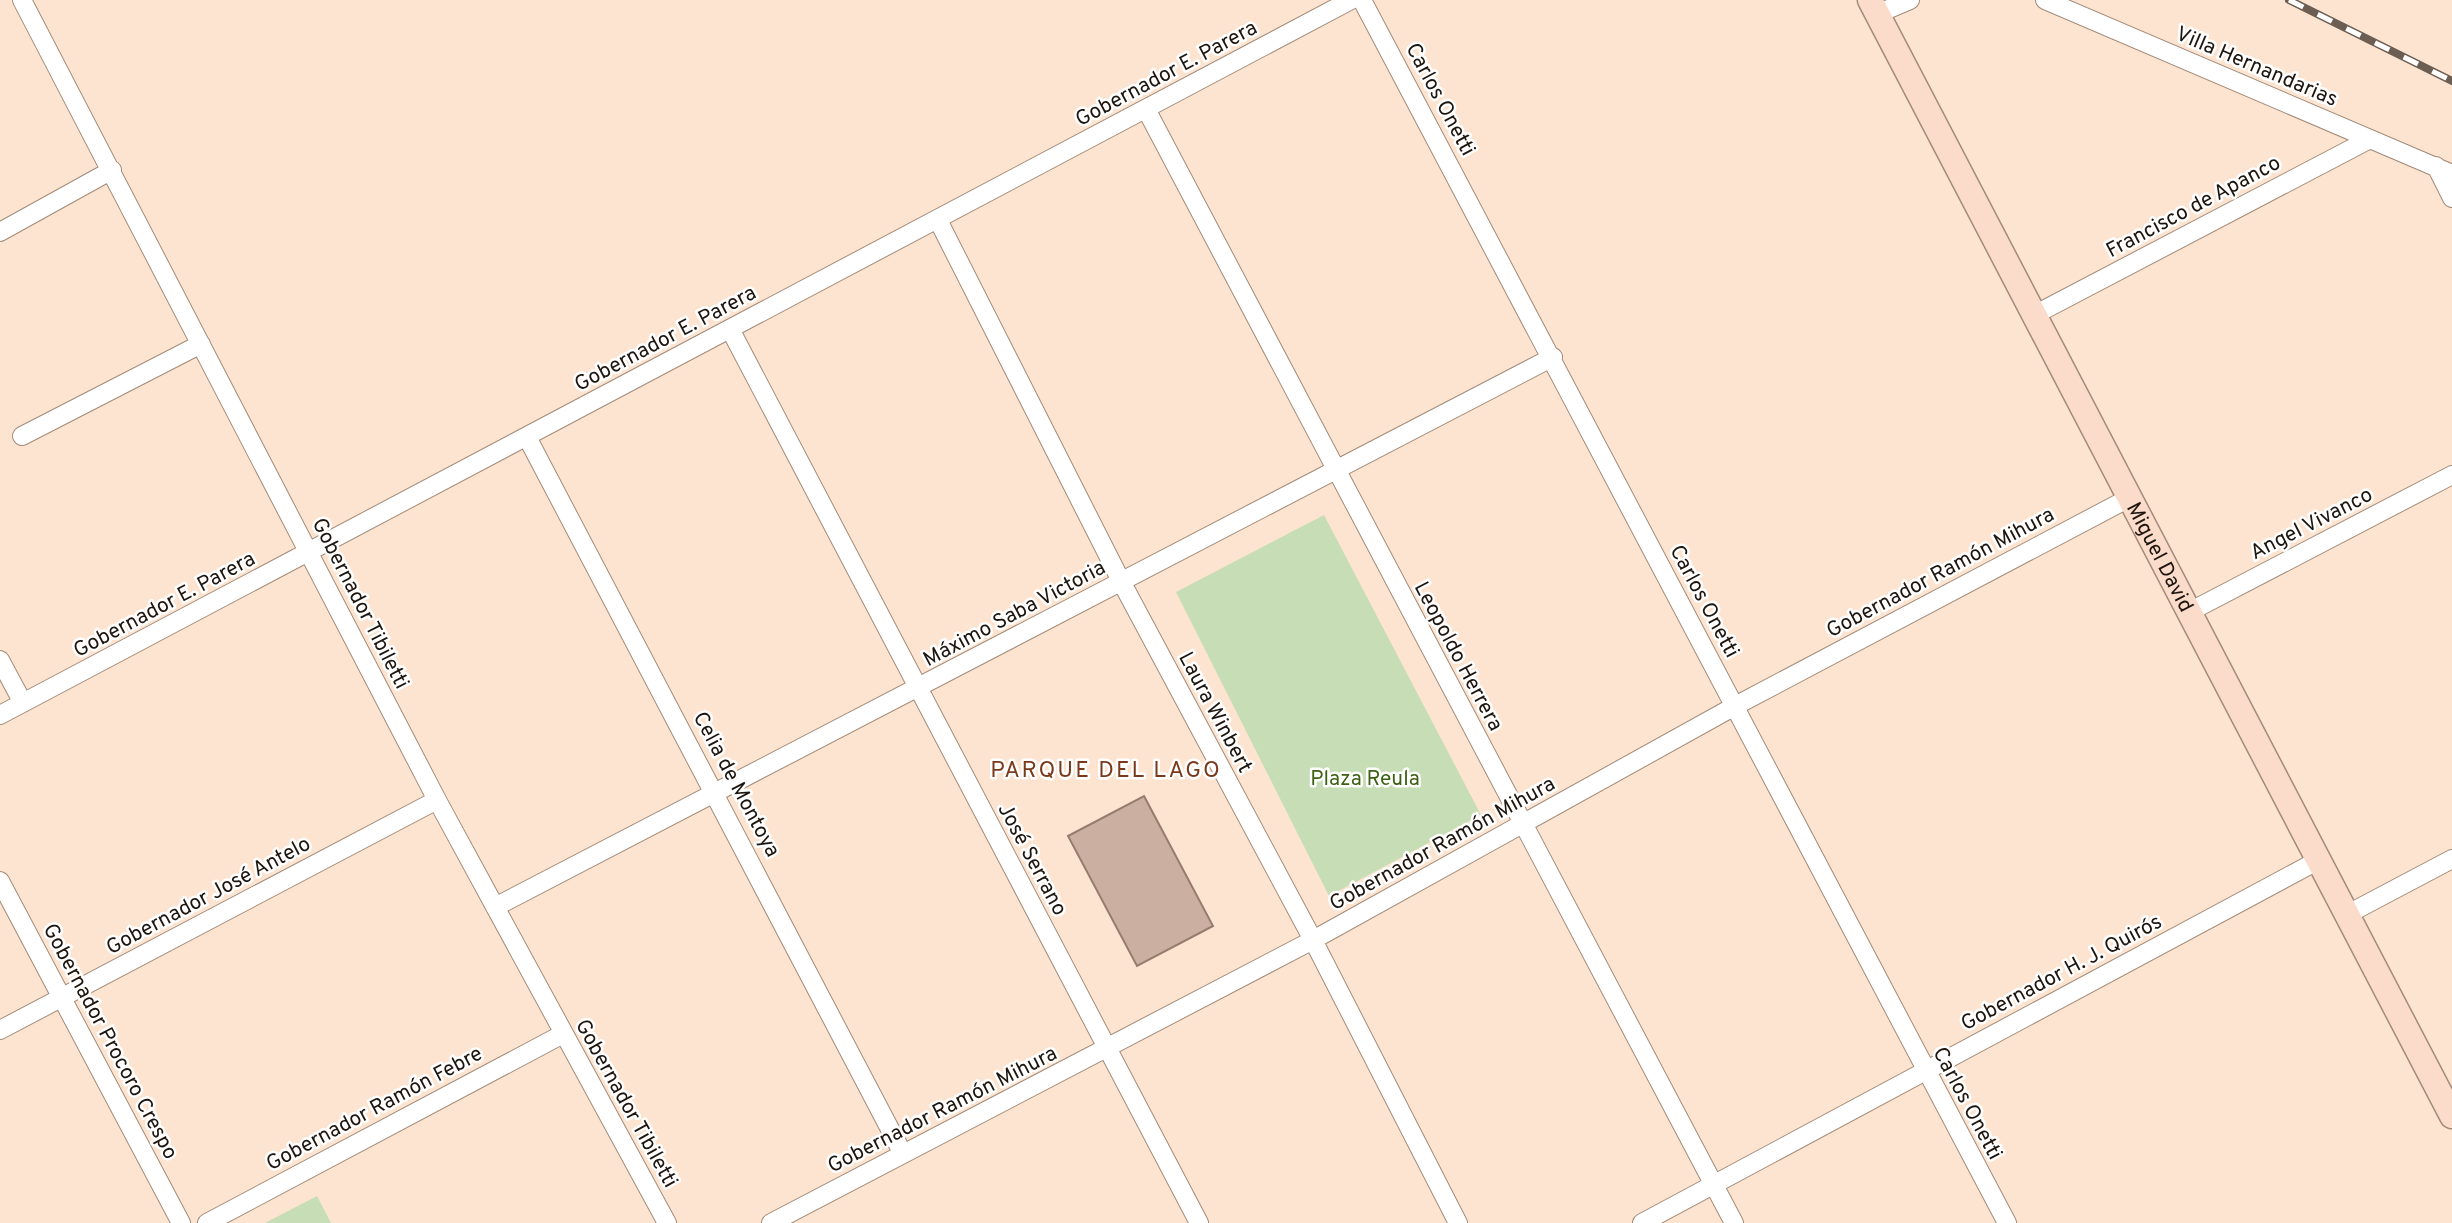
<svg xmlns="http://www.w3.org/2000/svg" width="2452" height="1223" font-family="Overpass,sans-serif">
<rect width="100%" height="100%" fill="#fde4d0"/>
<path fill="#c7ddb6" d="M1324 515 1481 815 1329 896 1176 592Z
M317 1196 331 1223H265Z"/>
<path fill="#cbafa0" stroke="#967c6e" stroke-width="2" d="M1144 796 1213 926 1137 966 1068 836Z"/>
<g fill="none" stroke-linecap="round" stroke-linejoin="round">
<g stroke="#a28b79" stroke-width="20">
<path id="street" d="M22 0 437 800 667 1223
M1362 0 2007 1223
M2045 0 2452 174
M1877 14 1910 0
M1146 109 1734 1223
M2436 166 2452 198
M938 220 1122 583 1313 940 1458 1223
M0 232 112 170
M2036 314 2370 139
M730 329 1199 1223
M22 436 201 344
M527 437 903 1154
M2191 611 2452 475
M0 660 23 703
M0 715 1351 0
M0 881 181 1223
M495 907 1553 357
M2346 915 2452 859
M0 1030 437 800
M207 1223 563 1034
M771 1223 1313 940 1735 706 2131 497
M1642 1223 2317 861"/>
</g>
<g stroke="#a28b79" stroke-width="27">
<g id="secondary">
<path id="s1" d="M1870 0 2452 1116"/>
</g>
</g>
<use href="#street" stroke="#fff" stroke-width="18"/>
<use href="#secondary" stroke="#fbdccb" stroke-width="24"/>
<g stroke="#6c5e52" stroke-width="8">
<path id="rail" d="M2289 0 2452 81"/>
</g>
<use href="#rail" stroke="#fff" stroke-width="5" stroke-dasharray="16" stroke-linecap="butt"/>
</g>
<g text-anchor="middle" stroke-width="5" stroke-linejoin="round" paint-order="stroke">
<g font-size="21" fill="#1d150e" stroke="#fff">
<text transform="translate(2257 66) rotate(23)" y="7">Villa Hernandarias</text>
<text transform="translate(1166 73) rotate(-28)" y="7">Gobernador E. Parera</text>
<text transform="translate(1441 99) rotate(62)" y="7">Carlos Onetti</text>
<text transform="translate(2193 206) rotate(-28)" y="7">Francisco de Apanco</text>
<text transform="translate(665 338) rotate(-28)" y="7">Gobernador E. Parera</text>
<text transform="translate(2311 523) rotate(-27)" y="7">Angel Vivanco</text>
<text dy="7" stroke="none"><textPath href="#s1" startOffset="628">Miguel David</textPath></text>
<text transform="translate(1940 572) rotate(-28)" y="7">Gobernador Ramón Mihura</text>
<text transform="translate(1705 601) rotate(62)" y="7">Carlos Onetti</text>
<text transform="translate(361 603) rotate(63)" y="7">Gobernador Tibiletti</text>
<text transform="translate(164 604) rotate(-28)" y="7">Gobernador E. Parera</text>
<text transform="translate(1014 613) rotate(-28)" y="7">Máximo Saba Victoria</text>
<text transform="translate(1459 656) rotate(62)" y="7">Leopoldo Herrera</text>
<text transform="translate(1216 712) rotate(62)" y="7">Laura Winbert</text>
<text transform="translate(737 784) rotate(62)" y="7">Celia de Montoya</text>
<text transform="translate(1442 843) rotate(-29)" y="7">Gobernador Ramón Mihura</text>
<text transform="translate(1033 859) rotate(62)" y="7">José Serrano</text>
<text transform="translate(208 895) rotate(-28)" y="7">Gobernador José Antelo</text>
<text transform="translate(2061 972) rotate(-28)" y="7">Gobernador H. J. Quirós</text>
<text transform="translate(111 1041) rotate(62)" y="7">Gobernador Procoro Crespo</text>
<text transform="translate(627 1103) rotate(61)" y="7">Gobernador Tibiletti</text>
<text transform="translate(1968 1103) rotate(62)" y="7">Carlos Onetti</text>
<text transform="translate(374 1108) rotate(-28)" y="7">Gobernador Ramón Febre</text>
<text transform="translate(942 1109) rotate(-27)" y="7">Gobernador Ramón Mihura</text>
</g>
<g font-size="21" fill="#3d6112" stroke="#fff">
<text x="1365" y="785">Plaza Reula</text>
</g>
<g font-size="23" letter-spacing="2" fill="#79391a" stroke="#fff">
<text x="1106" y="777">PARQUE DEL LAGO</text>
</g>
</g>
</svg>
